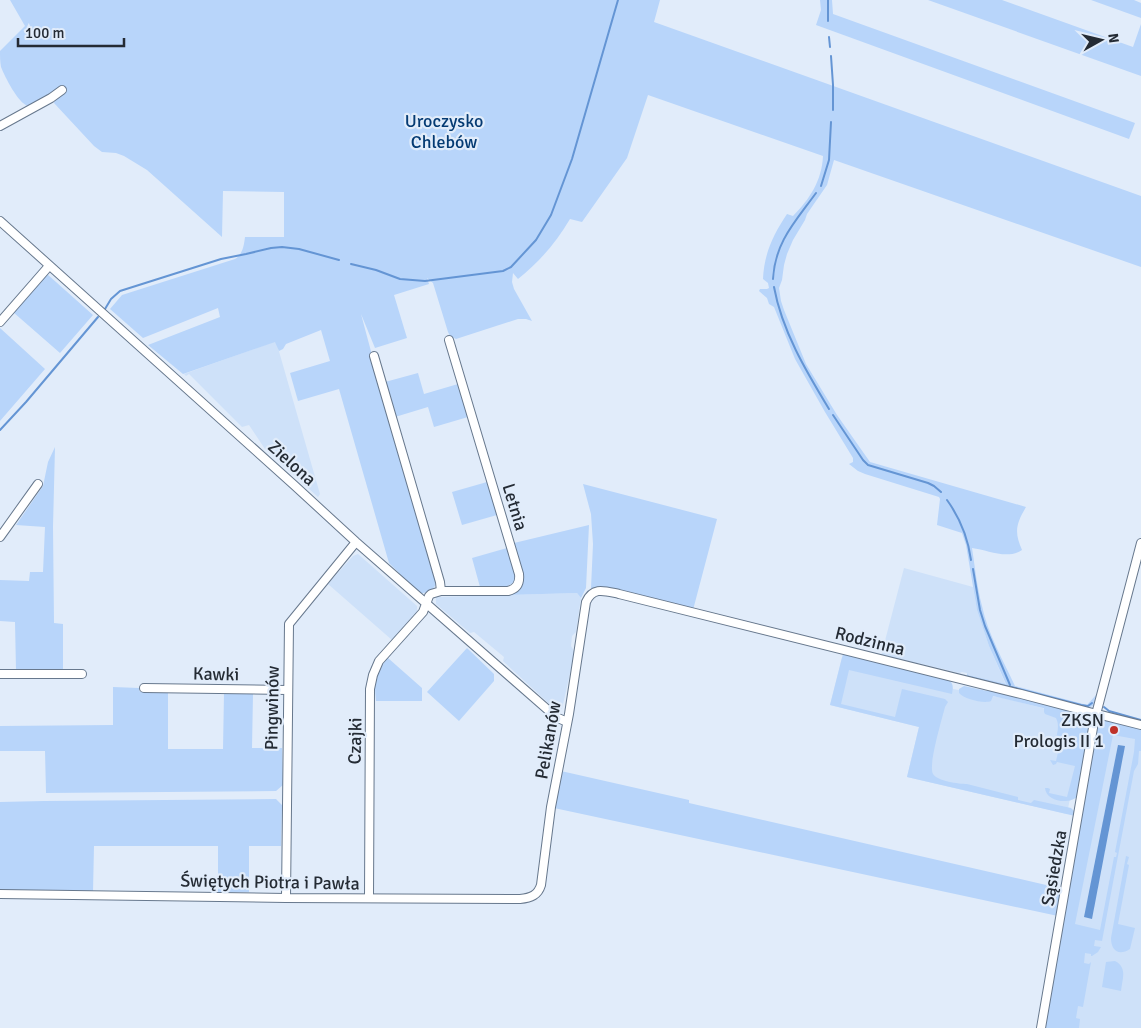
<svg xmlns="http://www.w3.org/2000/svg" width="1141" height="1028" font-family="Signika,sans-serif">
<rect width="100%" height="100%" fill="#e1ecfa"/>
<path fill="#cee1f9" d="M276 341 320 494 318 497 265 449 249 425 242 427 189 374 186 376 184 374Z
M358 554 417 606V611L392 640 328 584 353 556Z
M904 568 973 587 977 610 989 646 1006 685 968 675 967 673 962 672 959 673 918 663V665L881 656Z
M577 593 581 598 576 632 572 636 571 646 574 651 573 660 562 709 557 711 503 661 504 657 474 632 470 633 436 604V597Z
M842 657 949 684 953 689 1003 698 1085 719 1067 814 907 777 919 727 830 705Z
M1121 729 1141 734V1028H1051L1112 731 1120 733Z"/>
<path fill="#b8d5fa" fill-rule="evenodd" d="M10 0H660L654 22 1141 196V267L834 160 827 185 807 214 805 220 793 240 787 254 784 265 782 280 779 288 781 301 784 310 806 364 837 415 870 462 1026 507C1016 524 1014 532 1022 550 1007 560 988 550 972 548 975 567 977 587 982 606 988 634 1003 660 1015 686L1087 705 1096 695 1097 698 1094 705 1089 708 976 680 967 676V673L968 675 1006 684 989 646 977 610 966 545 962 533 937 525 940 499 939 497 865 474 858 471 849 464 853 462V458L825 412 795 359 774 307 769 304 767 298 759 291 760 289H767L769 288 768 283 763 279C764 254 773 235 787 214L793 216C810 199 822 180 823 156L648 95 627 158 582 222 570 219C556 243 540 261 518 279L513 273 512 282 514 289 532 321 526 319H518L456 339 450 336 448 332 433 283 427 278 429 284 394 295 407 338 375 348 361 314 399 456 434 574C435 577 436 580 436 583 435 590 425 594 419 593L389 563 339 389 298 401 290 373 330 361 321 330 286 344 283 349 279 351 275 342 183 374 148 345 220 317 218 308 143 338 110 309 122 295 235 259C243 254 244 245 245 237H284V192L223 191 222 237 147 170 124 156 116 153 102 152 94 146 54 103 59 88 28 106C18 103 5 77 1 67 0 62 0 56 0 51L25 26Z
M820 0H832L833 14 1135 123 1129 139 816 25 821 10Z
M928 0H1002L1133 47 1141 24V76Z
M1091 0H1134L1141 3V18Z
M47 274 93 315 60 353 13 312Z
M0 328 45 369 0 421Z
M418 373 424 394 458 384 468 417 434 427 428 407 395 417 385 382Z
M55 447 53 527 54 623 63 624V670H16L15 622 0 621V580L29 581 30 572H43L45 527 16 525 43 486 48 462Z
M487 482 497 515 462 525 452 492Z
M583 484 717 519 693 610 605 589 591 588 593 544 591 514Z
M589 525 586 588 581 598 577 593 508 595 522 571 514 543Z
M507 548 515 575 514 582C505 590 491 587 480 587L472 558Z
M467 648 494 674V681L459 721 427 692Z
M843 654 948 679C954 684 953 687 952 694L849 670 841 704 895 717 902 689 945 699 948 702 945 707C942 719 928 765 933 774 937 781 959 784 967 784L1018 797V800L1031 803 1034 800 1071 808 1075 812V816L907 777 919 727 830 705Z
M388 658 422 688V701H376C374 678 373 676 388 658Z
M964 686 987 691H998L1088 716 1090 719 1091 722 1078 796C1070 805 1046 802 1045 788H1048L1050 789 1049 793 1067 797 1075 766 1057 762 1056 764 1053 765 1050 760 1056 761 1060 744 1055 742C1057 734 1060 726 1056 718L1045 714 1044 712V708H1043L993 696 991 701C984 704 964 699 959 693V689Z
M113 687 139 688 140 692 168 693V749H223L224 693 253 694 252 748H282L283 785 276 791 46 793 45 751H0V726L113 725Z
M1105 719 1141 728V751H1139L1138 764 1134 771 1102 941 1095 940 1094 946 1101 947 1098 952 1092 956H1091V954L1085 953 1084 963 1089 964 1091 962 1083 1007 1078 1006 1076 1018 1080 1019 1079 1028H1045L1098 724 1101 720ZM1113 735 1135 739 1134 752 1115 852 1117 853 1116 857H1114L1100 930 1075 924Z
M561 771 689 800V803L1059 888 1062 892 1058 916 554 808Z
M276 799 282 805 281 846H249V892H218V846H94L93 892 0 891V802L44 801Z
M1126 856 1129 857 1127 864 1129 865 1118 924 1135 928 1130 949C1119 956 1111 951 1111 938Z
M1115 961C1128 968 1122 979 1121 991L1102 987 1106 962Z"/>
<path fill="#6495d4" d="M1118 745 1125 746 1092 919 1084 917Z"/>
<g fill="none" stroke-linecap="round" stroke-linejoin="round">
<path stroke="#6495d4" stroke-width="2" d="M828 0V21
M829 37 830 47
M831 56 833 85V110
M821 186 829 160 831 122
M351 264 376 270 400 279 425 281 503 271 511 267 536 240 551 215 572 159 618 0
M773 279C775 242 795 222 816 193
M774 287C782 331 806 371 829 409
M105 309 111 299 120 291 221 259 246 254 271 248 282 247 299 249 339 260
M833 415 863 460 868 465 928 483 934 486 941 492
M0 430 26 402 98 317
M947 500C960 518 968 538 971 560
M973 569 980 610 985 626 1010 685
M1011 687 1081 705 1088 706 1092 703
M1104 707 1109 711 1141 720"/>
<g stroke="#67788d" stroke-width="10">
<path id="street" d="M0 126 51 98 62 90
M0 221 294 485 356 542 556 717 567 722
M0 322 49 266
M374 356 431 551 440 582 441 591
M0 537 38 484
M0 674H82
M144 688 287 690
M0 894 286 898 520 899C531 898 538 895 541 885L551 807 569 714 586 602C593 586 605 591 619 594L1021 694 1089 712 1141 725
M286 898 289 624 356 542
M369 898 370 689 373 675 379 661 423 612 429 596 431 594 441 591H508C517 589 520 583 519 574L449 340
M1041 1028 1094 722 1141 543"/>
</g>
<use href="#street" stroke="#fff" stroke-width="8"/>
</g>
<circle fill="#bf3129" stroke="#e1ecfa" stroke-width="2" cx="1114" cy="730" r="5"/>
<g text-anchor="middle" stroke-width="4.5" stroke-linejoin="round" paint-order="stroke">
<g font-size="18" fill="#053b73" stroke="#e1ecfa">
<text x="444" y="127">Uroczysko<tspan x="444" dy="21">Chlebów</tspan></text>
</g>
<g font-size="18" fill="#242b34" stroke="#e1ecfa">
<text transform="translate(292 463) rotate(42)" y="6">Zielona</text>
<text transform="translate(515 507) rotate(73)" y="6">Letnia</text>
<text transform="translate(870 641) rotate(14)" y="6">Rodzinna</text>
<text transform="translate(216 674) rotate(1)" y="6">Kawki</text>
<text transform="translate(272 708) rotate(-89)" y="6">Pingwinów</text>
<text transform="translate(548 740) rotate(-80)" y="6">Pelikanów</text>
<text transform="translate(355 741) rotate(-89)" y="6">Czajki</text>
<text transform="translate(1054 868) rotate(-80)" y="6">Sąsiedzka</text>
<text transform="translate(270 882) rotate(1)" y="6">Świętych Piotra i Pawła</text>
</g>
<g font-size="18" fill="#242b34" stroke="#e1ecfa" text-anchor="end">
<text x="1104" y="726">ZKSN<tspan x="1104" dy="21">Prologis II 1</tspan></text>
</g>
</g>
<g transform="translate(1101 40) rotate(82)" stroke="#e1ecfa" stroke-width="4" paint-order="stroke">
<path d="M0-4L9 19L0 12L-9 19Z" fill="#242b34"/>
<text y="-8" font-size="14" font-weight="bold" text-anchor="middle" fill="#242b34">N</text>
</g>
<path d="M18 38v8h106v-8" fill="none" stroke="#242b34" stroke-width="2.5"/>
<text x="25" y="38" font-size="15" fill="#242b34" stroke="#e1ecfa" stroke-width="4" paint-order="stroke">100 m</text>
</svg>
